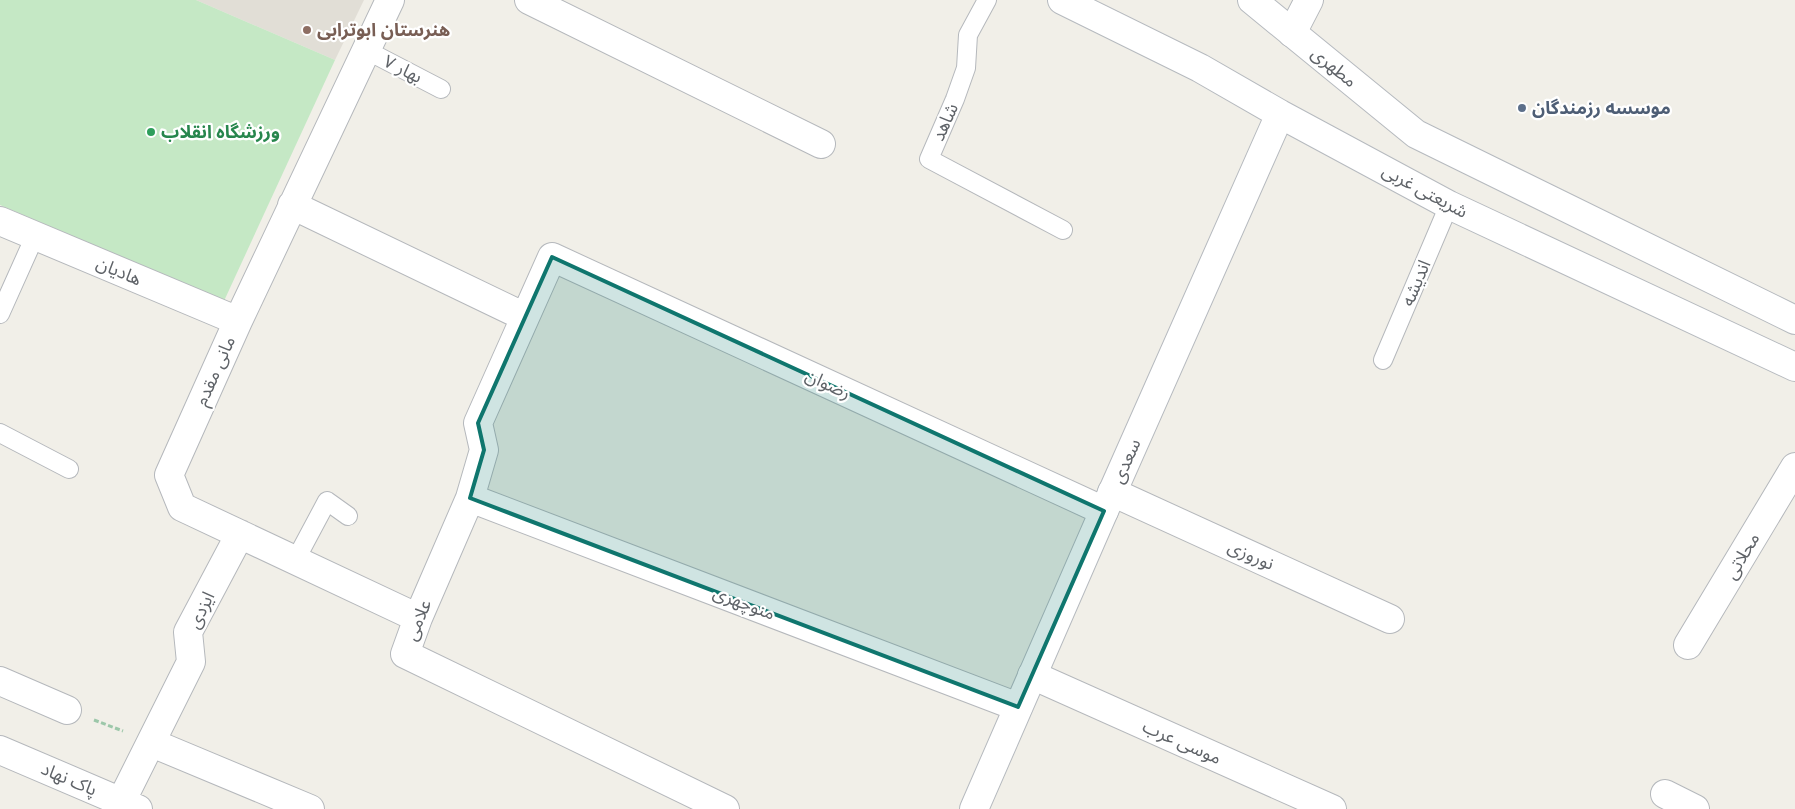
<svg xmlns="http://www.w3.org/2000/svg" width="1795" height="809" font-family="'Golos Text','Noto Sans Arabic',sans-serif">
<rect width="100%" height="100%" fill="#f1efe8"/>
<path fill="#e1ded6" d="M196 0H364L335 60Z"/>
<path fill="#c5e8c5" d="M0 0H196L335 60 224 301 0 205Z"/>
<g fill="none" stroke-linecap="round" stroke-linejoin="round">
<g stroke="#b5b8bc" stroke-width="20">
<path id="lane" d="M987 0 968 35 966 68 955 99 929 159 1063 230
M366 50 441 89
M0 314 35 236
M1383 360 1449 205
M0 433 69 469
M295 561 327 501 348 516"/>
</g>
<g stroke="#b5b8bc" stroke-width="30">
<path id="street" d="M390 0 238 321 169 475 182 507 418 618
M529 0 821 144
M1292 33 1309 0
M292 205 525 317
M0 221 238 321
M1112 492 1390 619
M470 498 1018 707
M1688 645 1795 467
M1032 675 1332 809
M0 681 67 710
M152 743 310 809
M0 750 138 809
M1665 794 1695 809
M121 802 191 662 188 632 240 534
M725 809 405 654 418 618 470 498 484 450 478 423 552 257 1104 511"/>
</g>
<g stroke="#b6babf" stroke-width="30">
<path id="secondary" d="M1062 0 1200 68 1280 114 1449 205 1795 367
M1252 0 1416 134 1795 320
M974 809 1104 511 1280 114"/>
</g>
<path stroke="#9cc7a9" stroke-width="3" stroke-dasharray="5 2.5" stroke-linecap="butt" d="M94 720 123 731"/>
<use href="#lane" stroke="#fff" stroke-width="18"/>
<use href="#street" stroke="#fff" stroke-width="28"/>
<use href="#secondary" stroke="#fff" stroke-width="28"/>
</g>
<path fill="#0f766e" fill-opacity="0.2" stroke="#0f766e" stroke-width="4" stroke-linejoin="round" d="M552 257 1104 511 1018 707 470 498 484 450 478 423Z"/>
<circle fill="#8d6e63" stroke="#fff" stroke-width="2" cx="307" cy="30" r="5"/>
<circle fill="#5c6f8a" stroke="#fff" stroke-width="2" cx="1522" cy="108" r="5"/>
<circle fill="#2e9e5b" stroke="#fff" stroke-width="2" cx="151" cy="132" r="5"/>
<g text-anchor="middle" stroke-width="4.5" stroke-linejoin="round" paint-order="stroke">
<g font-size="18" font-weight="bold" fill="#785e54" stroke="#fff" text-anchor="start">
<text x="317" y="36">هنرستان ابوترابی</text>
</g>
<g font-size="18" fill="#5f6368" stroke="#fff">
<text transform="translate(1334 67) rotate(39)" y="6">مطهری</text>
<text transform="translate(403 69) rotate(27)" y="6">بهار ۷</text>
<text transform="translate(945 122) rotate(-66)" y="6">شاهد</text>
<text transform="translate(1425 191) rotate(28)" y="6">شریعتی غربی</text>
<text transform="translate(119 271) rotate(23)" y="6">هادیان</text>
<text transform="translate(1416 283) rotate(-67)" y="6">اندیشه</text>
<text transform="translate(215 371) rotate(-66)" y="6">مانی مقدم</text>
<text transform="translate(828 384) rotate(25)" y="6">رضوان</text>
<text transform="translate(1126 461) rotate(-66)" y="6">سعدی</text>
<text transform="translate(1251 555) rotate(24)" y="6">نوروزی</text>
<text transform="translate(1742 556) rotate(-59)" y="6">محلاتی</text>
<text transform="translate(744 603) rotate(21)" y="6">منوچهری</text>
<text transform="translate(201 610) rotate(-64)" y="6">ایزدی</text>
<text transform="translate(418 620) rotate(-68)" y="6">علامی</text>
<text transform="translate(1182 742) rotate(24)" y="6">موسی عرب</text>
<text transform="translate(69 779) rotate(23)" y="6">پاک نهاد</text>
</g>
<g font-size="18" font-weight="bold" fill="#4e5e75" stroke="#fff" text-anchor="start">
<text x="1532" y="114">موسسه رزمندگان</text>
</g>
<g font-size="18" font-weight="bold" fill="#27864d" stroke="#fff" text-anchor="start">
<text x="161" y="138">ورزشگاه انقلاب</text>
</g>
</g>
</svg>
